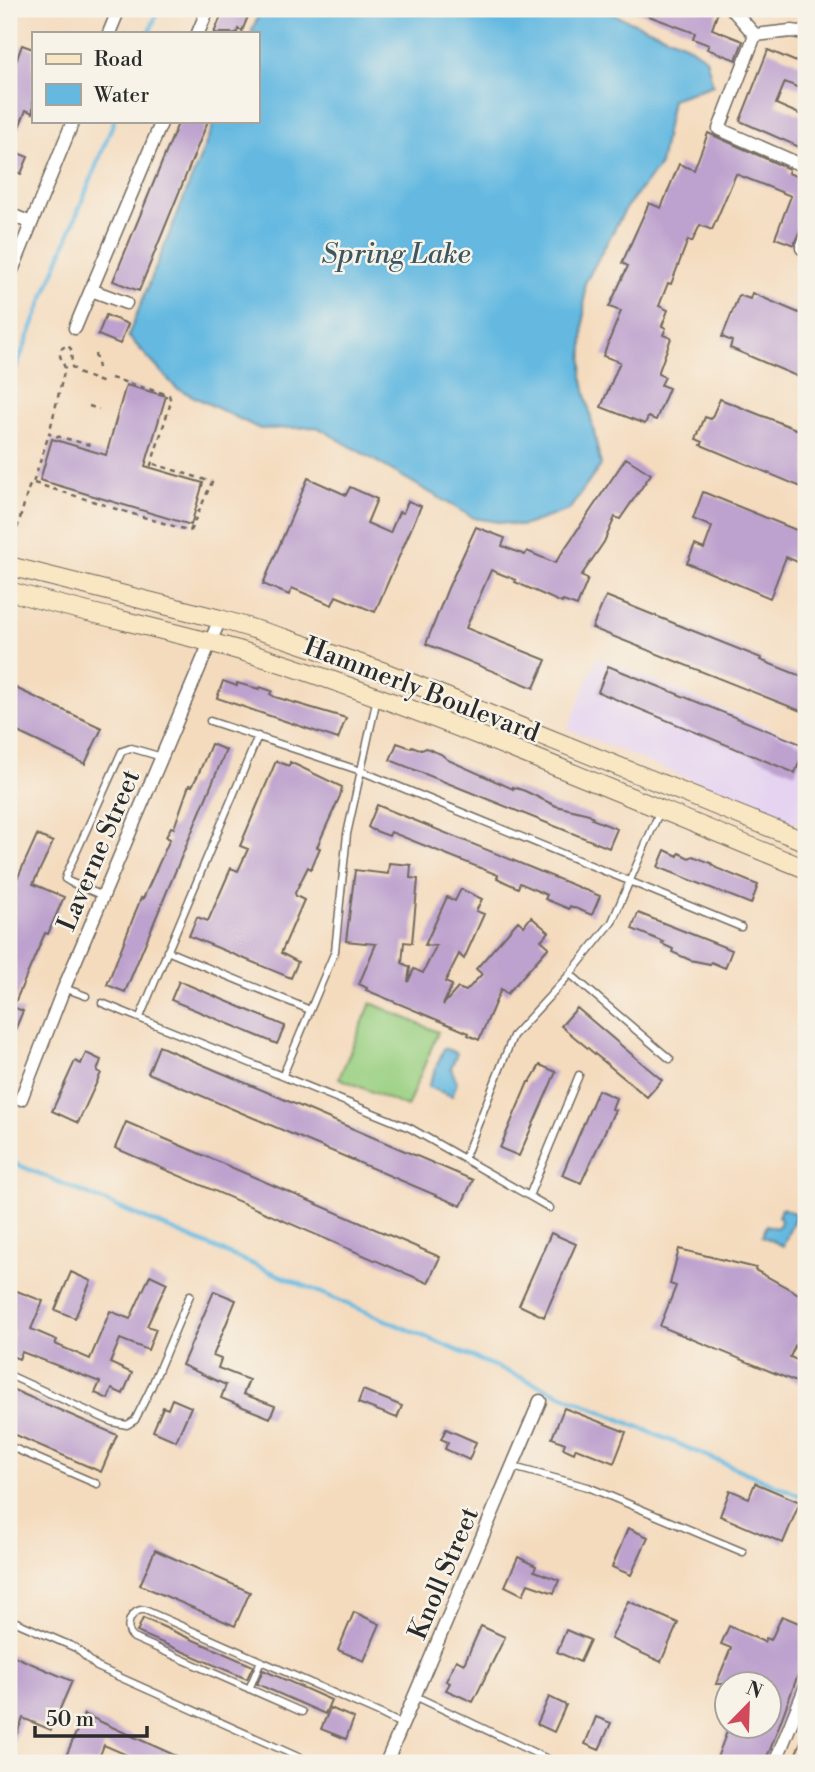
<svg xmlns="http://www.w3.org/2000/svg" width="815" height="1772" font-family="'Libre Bodoni',serif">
<rect width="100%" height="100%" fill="#f7f3e8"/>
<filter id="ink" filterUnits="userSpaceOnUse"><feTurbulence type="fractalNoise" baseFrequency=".0143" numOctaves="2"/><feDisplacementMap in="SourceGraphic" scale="14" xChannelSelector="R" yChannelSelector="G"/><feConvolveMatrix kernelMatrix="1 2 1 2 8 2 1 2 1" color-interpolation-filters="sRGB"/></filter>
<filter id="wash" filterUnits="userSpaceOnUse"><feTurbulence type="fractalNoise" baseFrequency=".00686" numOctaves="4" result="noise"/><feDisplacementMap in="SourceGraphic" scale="28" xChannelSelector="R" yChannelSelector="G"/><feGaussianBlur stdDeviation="1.57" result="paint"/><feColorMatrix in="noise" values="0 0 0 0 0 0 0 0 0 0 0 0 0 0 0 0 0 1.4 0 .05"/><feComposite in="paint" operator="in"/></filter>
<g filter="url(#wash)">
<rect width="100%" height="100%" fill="#f4dbbe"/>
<path fill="#e5d3f1" d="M597 657 806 743V810L800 825 568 729Z"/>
<path fill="#9ad082" stroke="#627e56" stroke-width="2" d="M371 1003 438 1032 407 1107 339 1078Z"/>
<path fill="#65b9e1" stroke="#487286" stroke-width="2" d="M261 9H601L685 44 706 58 713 85 672 99 660 165 627 206 585 283 582 376 601 465 569 510 522 526 474 518 317 427 260 429 176 388 128 336 215 121H257V33H251Z
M444 1048 457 1053 451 1068 457 1083 452 1096 428 1087Z
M782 1208 796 1214 783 1246 762 1236 767 1225 775 1228 780 1225 781 1220 778 1216Z"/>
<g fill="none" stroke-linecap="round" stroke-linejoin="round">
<path stroke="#65b9e1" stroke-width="4.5" d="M149 33 159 9
M9 385 114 121
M9 1161 806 1498"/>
</g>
<g id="blocks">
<path fill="#bda1ce" d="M224 9H251L242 31 238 29 237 33H214Z
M630 9H719L712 29 743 41 736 60 707 49 709 45 693 39 695 33Z
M22 45 33 49V113L26 110 10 150 28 157 21 174 9 169V81Z
M768 50 806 66V91L785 82 776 104 806 117V150L740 121Z
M179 121H208L139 291 113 281Z
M708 133 789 169 788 173 806 180V215L794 245 775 238 791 196 736 174 712 230 700 225 692 242 688 240 671 284 668 283 659 306 668 310 662 326 666 328 663 335 671 338 658 374 665 377 661 385 669 388 656 420 648 417 645 424 601 407 620 362 603 356 621 311 609 307 628 266 622 263 649 203 661 208 679 164 694 170Z
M752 293 806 316V380L730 348 732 341 722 337 739 295 750 299Z
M106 315 128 324 120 344 98 335Z
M126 385 166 396 145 466 203 483 191 525 40 480 52 439 106 455Z
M720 399 806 433V489L701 445 703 442 696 439 705 417 711 419Z
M626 458 651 474 620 519 615 517 604 542 581 576 588 579 577 606 563 601 562 603 515 582 516 580 491 570 466 628 546 660 534 688 426 644 448 588 476 527 505 538 502 546 525 555 527 551 555 563Z
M308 478 346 495 350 487 377 499 367 523 390 533 399 512 403 513 408 501 421 506 375 612 336 596 332 605 292 588 289 595 263 584Z
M703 492 806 534V547L800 563 786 557 770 598 687 563 695 545 704 549 712 527 693 519Z
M606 596 761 658 760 660 806 678V713L592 628Z
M608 666 806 746 795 773 598 692Z
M223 681 237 686V683L259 689 260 687 272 691 270 694 275 697 346 718 338 739 217 698Z
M9 685 102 728 85 764 9 728Z
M397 743 411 748 412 746 422 750 426 748 441 754 448 760 513 789V787L525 791 556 806 589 814 593 817 592 819 617 829 609 848 390 760Z
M211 744 226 750 125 992 107 985 141 898 143 899 170 839 166 837 171 827 174 828 189 785 192 786 198 775Z
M276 761 289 766 290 762 342 787 340 796 317 847 320 848 311 869 308 867 295 893 296 896 304 900 281 953 298 962 291 978 189 936 197 917 208 921 231 868 238 871 248 849 240 846Z
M377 805 600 896 592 915 570 906 569 909 545 899 547 895 520 883 518 888 505 882 497 878 498 875 391 832 389 836 373 830 368 827Z
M37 835 53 842 33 884 64 897 48 934 45 933 13 1007 23 1011 9 1044V873L18 877Z
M665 850 678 856 679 853 689 858 693 856 711 863 716 868 758 885 751 904 658 867Z
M389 863 411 865 410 878 418 879 412 943 404 942 402 963 410 967 408 982 414 969 423 973 436 946 425 945 447 897 455 901 461 889 482 899 476 911 484 914 464 959 459 954 445 982 452 985 443 1005 458 988 466 991 482 974 476 969 518 921 524 926 531 917 549 932 541 940 549 947 507 994 501 989 479 1040 468 1035 469 1033 366 990 367 988 359 984 376 944 346 941 355 870 388 874Z
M638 913 732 950 725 968 711 962 710 964 690 960 672 952 673 949 662 944 664 942 632 929Z
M179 981 285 1026 277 1044 171 1000Z
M577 1008 662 1080 647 1097 561 1026Z
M159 1046 473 1180 461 1206 148 1073Z
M86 1053 101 1060 97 1071 101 1073 78 1123 52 1111 75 1061 81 1064Z
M540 1065 556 1072 519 1156 500 1148 528 1082H530Z
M598 1090 616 1098 612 1109 615 1110 581 1183 562 1175Z
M126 1122 440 1257 428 1283 115 1148Z
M551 1233 576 1244 544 1317 519 1305Z
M679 1249 756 1268 755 1270 806 1298V1338L800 1334 790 1357 806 1364V1386L660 1326 676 1286 670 1284Z
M71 1272 91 1281 75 1318 55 1310Z
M150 1275 167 1283 147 1326 156 1329 148 1350 120 1339 110 1363 132 1373 123 1394 112 1389 108 1399 95 1393 100 1382 22 1352 19 1359 9 1355V1346L14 1333 9 1330V1288L43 1301 31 1329 57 1340 55 1344 90 1359 110 1311 130 1319Z
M214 1291 236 1300 213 1356 221 1359 218 1368 249 1380 243 1394 275 1406 270 1418 221 1398 226 1385 182 1365Z
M9 1388 117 1435 101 1472 9 1432Z
M363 1390 402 1406 397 1418 358 1403Z
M172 1399 191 1407 176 1441 153 1431 163 1407 168 1409Z
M564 1408 626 1432 614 1463 576 1448 574 1453 563 1448 565 1443 552 1438Z
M446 1429 476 1442 469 1460 445 1449 448 1442 441 1439Z
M755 1483 800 1502 783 1543 720 1516 730 1490 749 1498Z
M628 1528 648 1537 631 1575 612 1567Z
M155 1550 250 1592 235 1626 140 1585Z
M518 1557 536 1566 534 1571 559 1580 554 1593 528 1584 523 1595 505 1586Z
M628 1601 678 1623 661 1662 611 1639Z
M354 1612 380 1624 364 1661 338 1650Z
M782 1616 806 1626V1653L770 1750 764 1763H715L728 1729 734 1731 736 1726H769V1684H757L740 1677 737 1684H716L731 1648 721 1644 729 1626 764 1642 766 1638 771 1640Z
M143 1618 253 1666 247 1679 137 1632Z
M481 1626 505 1637 473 1702 446 1690 450 1683 446 1681 456 1660 464 1664Z
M566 1630 590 1640 580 1662 557 1652Z
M9 1654 72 1681 51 1730 23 1718 9 1753Z
M263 1670 331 1700 325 1714 257 1684Z
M549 1697 566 1705 554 1732 537 1724Z
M330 1708 354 1718 346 1739 321 1729Z
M84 1714 112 1727 192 1763H145L104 1745 97 1763H63Z
M596 1717 611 1723 599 1750 585 1744Z
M806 1729V1763H792Z"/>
</g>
</g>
<g filter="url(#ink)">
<use href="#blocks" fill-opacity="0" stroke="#71695e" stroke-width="2"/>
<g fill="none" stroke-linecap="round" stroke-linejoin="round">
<g stroke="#71695e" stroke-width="9">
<path id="lane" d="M210 721 361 771 741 927
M103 896 70 882 65 879 67 873 122 751 131 748 162 757
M167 951 310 1010
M570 974 670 1059
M64 988 86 996
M102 1003 410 1128 550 1208
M140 1017 258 736
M283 1075 335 951 347 834 377 698
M465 1157 513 1036 570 974 612 922 659 813
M529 1196 579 1075
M9 1375 112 1422 127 1425 135 1420 150 1390 190 1295
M9 1446 97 1484
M513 1467 588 1487 743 1552
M9 1619 76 1648 97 1667 305 1760 308 1763
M249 1689 261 1661
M415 1696 556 1763
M302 1712 134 1638C122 1629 131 1608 145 1610L381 1714 403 1725"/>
</g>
<g stroke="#71695e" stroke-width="15">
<path id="street" d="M732 9 755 35 791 31 806 33
M109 33 119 9
M198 33 208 9
M755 35 719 129 806 167
M9 214 31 223
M802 248 806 237
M9 278 73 121
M91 290 126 303
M75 328 162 121
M21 1099 64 988 220 619
M386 1763 540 1401
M775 1763 806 1686"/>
</g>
<g stroke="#71695e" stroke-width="20">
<path id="secondary" d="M9 566 220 619 284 638 382 671 806 842
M9 591C102 618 197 635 290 666 465 725 635 800 806 869"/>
</g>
<path stroke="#71695e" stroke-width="2.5" stroke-dasharray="5 5" stroke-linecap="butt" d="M95 354 98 368
M111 378 169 395 171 402 150 468
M89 406 99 409
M90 445 49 434 65 368 60 356 61 349 67 345 71 349 72 367 80 374 106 384
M34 483 108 506
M113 508 190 531 212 482 151 463
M9 546 12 534 17 529 29 487 33 483 49 434"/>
<use href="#lane" stroke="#fff" stroke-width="6"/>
<use href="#street" stroke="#fff" stroke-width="12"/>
<use href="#secondary" stroke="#f9e7c3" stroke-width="18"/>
</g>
</g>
<g text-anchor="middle" stroke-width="5" stroke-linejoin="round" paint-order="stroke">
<g font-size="26" fill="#2b2b2b" stroke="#f7f3e8">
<text transform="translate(422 689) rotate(21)" y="9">Hammerly Boulevard</text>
<text transform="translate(98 850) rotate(-67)" y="9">Laverne Street</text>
<text transform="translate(443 1573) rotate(-67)" y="9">Knoll Street</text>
</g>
<g font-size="28" font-style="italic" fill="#3c5662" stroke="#f7f3e8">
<text x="396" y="263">Spring Lake</text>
</g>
</g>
<rect width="815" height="1772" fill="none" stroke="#f7f3e8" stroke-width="35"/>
<rect x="32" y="32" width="228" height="91" fill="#f7f3e8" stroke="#a5a39c" stroke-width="2"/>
<rect x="46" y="54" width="35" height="10" fill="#f9e7c3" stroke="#a5a39c" stroke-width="2"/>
<text x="94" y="66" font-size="21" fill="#2b2b2b">Road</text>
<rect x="46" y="84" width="35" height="21" fill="#65b9e1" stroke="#a5a39c" stroke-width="2"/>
<text x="94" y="102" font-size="21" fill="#2b2b2b">Water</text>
<g transform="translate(748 1705) rotate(23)"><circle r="33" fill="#f7f3e8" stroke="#a5a39c" stroke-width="2"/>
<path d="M0-5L12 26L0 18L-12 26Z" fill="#d1495b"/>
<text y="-10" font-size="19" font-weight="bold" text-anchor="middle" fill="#2b2b2b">N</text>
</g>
<path d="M35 1726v10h112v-10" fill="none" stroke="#2b2b2b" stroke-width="3.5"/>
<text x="46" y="1726" font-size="21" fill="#2b2b2b" stroke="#f7f3e8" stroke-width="5" paint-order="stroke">50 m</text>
</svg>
